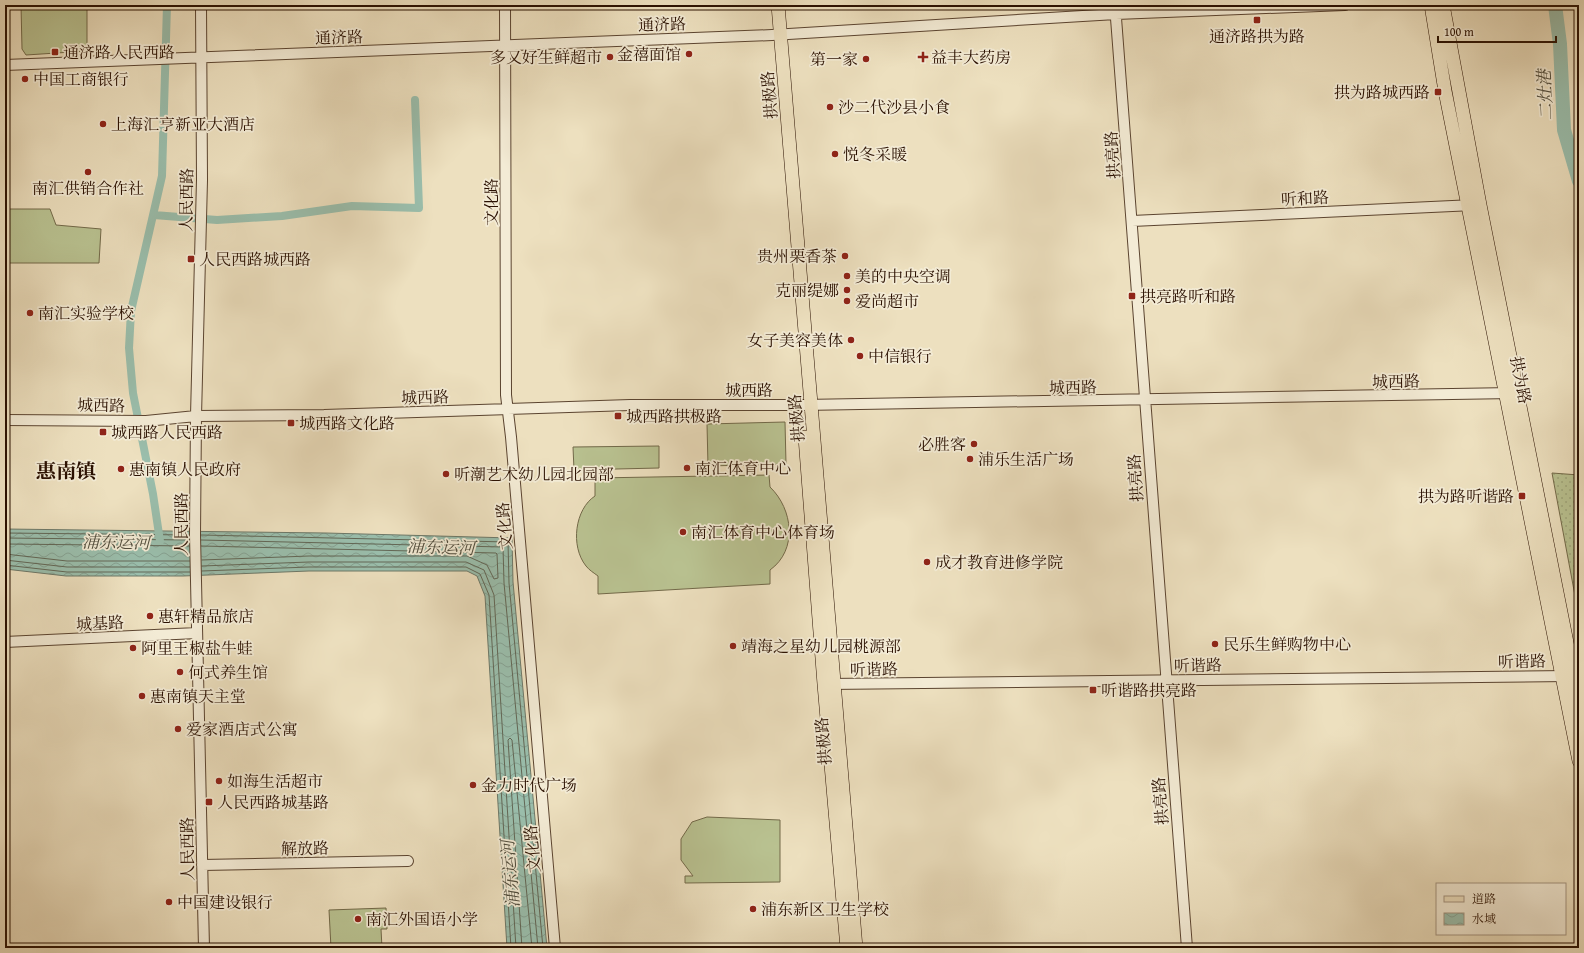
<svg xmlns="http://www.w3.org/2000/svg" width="1584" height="953" font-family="'Gentium Book Plus','Noto Serif SC',serif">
<defs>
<pattern id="grass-dots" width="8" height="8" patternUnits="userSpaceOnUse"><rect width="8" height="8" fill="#b9c291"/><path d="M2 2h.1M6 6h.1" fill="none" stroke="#9fa67b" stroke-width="1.8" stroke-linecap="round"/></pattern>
<pattern id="water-waves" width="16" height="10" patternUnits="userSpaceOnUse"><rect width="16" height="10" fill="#9abeac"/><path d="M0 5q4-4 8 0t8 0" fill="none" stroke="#85a292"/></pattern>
</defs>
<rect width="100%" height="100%" fill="#ede0bf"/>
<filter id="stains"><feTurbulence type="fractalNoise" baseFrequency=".005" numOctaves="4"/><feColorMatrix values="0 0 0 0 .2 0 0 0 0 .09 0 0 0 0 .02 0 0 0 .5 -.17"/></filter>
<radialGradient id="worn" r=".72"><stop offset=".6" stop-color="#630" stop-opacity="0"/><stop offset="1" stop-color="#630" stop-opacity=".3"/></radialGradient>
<path fill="url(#grass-dots)" stroke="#726949" d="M1552 473 1579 475V617Z"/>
<path fill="#b9c291" stroke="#726949" d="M21 5H87V51L26 55 22 49Z
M5 209H50L56 225 101 229 99 263H5Z
M785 422 786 464 708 466 707 424Z
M659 446V468L574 470 573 447Z
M769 475 770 487C793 509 798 550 770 570V584L598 594V576C594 573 589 570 586 566 570 546 575 509 595 496V478Z
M707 817 780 820V882L685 883V876H693L681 860V839L692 822Z
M386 908 387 929H381L382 948H331L329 910Z"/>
<path fill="url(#water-waves)" stroke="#6d7868" d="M5 529 326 533 512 538 513 582 547 948H507L485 596 477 576 467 571H309L183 576H66L5 569Z"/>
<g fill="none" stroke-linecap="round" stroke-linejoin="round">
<path stroke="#626756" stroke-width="1" d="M5 533 189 535
M201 535 508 542 509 583 543 948
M5 538 189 540
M201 540 503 547 504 583 538 948
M5 544 189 546
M201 546 496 553 497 554 498 578 494 579 487 565 467 556H309L202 560
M5 554 67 561H190
M5 560 67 567H190
M5 565 67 572H190
M202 566 309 562H466L484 570 494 595 516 948
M202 571 309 567H466L480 574 489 595 511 948
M522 948 508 740 510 738 512 740 532 948"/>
<path stroke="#9abeac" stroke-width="8" d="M154 215 217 220 282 216 352 206 419 208 415 100
M160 541 153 494 133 393 129 348 131 311 162 176 167 5"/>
<path stroke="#9abeac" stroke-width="14" d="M1555 5 1560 44 1564 130 1579 181"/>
<g stroke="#5b4430" stroke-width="12">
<path id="minor" d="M201 5 202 180 196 416 195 535 204 948
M505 5 506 395 511 437 555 948
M1115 5 1187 948
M5 65 772 35 1116 14 1345 5
M1132 221 1474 205
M5 420 146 421 196 416 324 415 630 405H803L1513 393
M5 642 197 633
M828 684 1568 676
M202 865 408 861"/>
</g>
<g stroke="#2a1001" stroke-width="14">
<path id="major" d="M778 5 856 948
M1431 5 1445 91 1579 761
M1443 5 1480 205 1579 703
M805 437 824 684 847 948"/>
</g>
<use href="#minor" stroke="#f3ebd5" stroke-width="10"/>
<use href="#major" stroke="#ede0bf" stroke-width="13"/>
</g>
<g fill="#8f2418" stroke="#f3ebd5" stroke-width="1.5">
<rect x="1253" y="16" width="8" height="8" rx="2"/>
<rect x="51" y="48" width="8" height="8" rx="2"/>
<circle cx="689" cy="54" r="4"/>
<circle cx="610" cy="57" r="4"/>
<path d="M921 51h4v4h4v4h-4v4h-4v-4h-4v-4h4z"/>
<circle cx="866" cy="59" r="4"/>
<circle cx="25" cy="79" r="4"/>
<rect x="1434" y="88" width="8" height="8" rx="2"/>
<circle cx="830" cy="107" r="4"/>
<circle cx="103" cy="124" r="4"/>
<circle cx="835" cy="154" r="4"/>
<circle cx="88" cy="172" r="4"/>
<circle cx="845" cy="256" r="4"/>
<rect x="187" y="255" width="8" height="8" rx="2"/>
<circle cx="847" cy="276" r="4"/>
<circle cx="847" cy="290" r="4"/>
<rect x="1128" y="292" width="8" height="8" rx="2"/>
<circle cx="847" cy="301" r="4"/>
<circle cx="30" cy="313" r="4"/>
<circle cx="851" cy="340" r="4"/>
<circle cx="860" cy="356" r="4"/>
<rect x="614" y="412" width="8" height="8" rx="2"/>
<rect x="287" y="419" width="8" height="8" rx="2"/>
<rect x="99" y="428" width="8" height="8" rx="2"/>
<circle cx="974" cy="444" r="4"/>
<circle cx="970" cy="459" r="4"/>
<circle cx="687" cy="468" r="4"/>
<circle cx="121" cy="469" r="4"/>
<circle cx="446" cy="474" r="4"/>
<rect x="1518" y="492" width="8" height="8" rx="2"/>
<circle cx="683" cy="532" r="4"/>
<circle cx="927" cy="562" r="4"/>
<circle cx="150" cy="616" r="4"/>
<circle cx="1215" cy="644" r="4"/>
<circle cx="733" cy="646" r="4"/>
<circle cx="133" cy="648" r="4"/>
<circle cx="180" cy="672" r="4"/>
<rect x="1089" y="686" width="8" height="8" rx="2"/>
<circle cx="142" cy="696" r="4"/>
<circle cx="178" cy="729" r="4"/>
<circle cx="219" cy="781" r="4"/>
<circle cx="473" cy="785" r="4"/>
<rect x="205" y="798" width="8" height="8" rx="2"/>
<circle cx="169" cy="902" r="4"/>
<circle cx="753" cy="909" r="4"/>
<circle cx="358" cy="919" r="4"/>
</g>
<g text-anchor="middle" stroke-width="3.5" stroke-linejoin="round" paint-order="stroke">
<g font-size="16" fill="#2a1001" stroke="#f3ebd5">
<text transform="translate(662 24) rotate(-2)" y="6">通济路</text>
<text transform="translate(339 37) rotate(-2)" y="6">通济路</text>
<text transform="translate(769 95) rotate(-95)" y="6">拱极路</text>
<text transform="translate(1112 155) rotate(-94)" y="6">拱亮路</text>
<text transform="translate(1305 198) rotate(-3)" y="6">听和路</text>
<text transform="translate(186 200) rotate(-89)" y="6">人民西路</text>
<text transform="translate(491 202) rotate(-90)" y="6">文化路</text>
<text transform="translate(1521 380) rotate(79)" y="6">拱为路</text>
<text transform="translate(1396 381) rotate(-1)" y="6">城西路</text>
<text transform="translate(1073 387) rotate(-1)" y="6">城西路</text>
<text x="749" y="396">城西路</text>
<text transform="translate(425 397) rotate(-2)" y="6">城西路</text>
<text transform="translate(101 405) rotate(1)" y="6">城西路</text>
<text transform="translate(796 418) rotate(-95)" y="6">拱极路</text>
<text transform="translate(1135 478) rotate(-94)" y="6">拱亮路</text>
<text transform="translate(181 524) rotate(-90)" y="6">人民西路</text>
<text transform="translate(504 526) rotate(-95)" y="6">文化路</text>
<text transform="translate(100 623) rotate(-3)" y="6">城基路</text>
<text transform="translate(1522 661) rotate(-1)" y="6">听谐路</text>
<text transform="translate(1198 665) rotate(-1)" y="6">听谐路</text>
<text transform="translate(874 669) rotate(-1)" y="6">听谐路</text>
<text transform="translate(823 741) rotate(-95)" y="6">拱极路</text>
<text transform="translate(1160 801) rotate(-95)" y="6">拱亮路</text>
<text transform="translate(305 848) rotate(-1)" y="6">解放路</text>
<text transform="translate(187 849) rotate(-91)" y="6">人民西路</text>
<text transform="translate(532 849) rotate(-95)" y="6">文化路</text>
</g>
<g font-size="16" fill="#2a1001" stroke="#f3ebd5" text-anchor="start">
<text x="1257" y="42" text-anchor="middle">通济路拱为路</text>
<text x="63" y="58">通济路人民西路</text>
<text x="681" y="60" text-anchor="end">金禧面馆</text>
<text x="602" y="63" text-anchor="end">多又好生鲜超市</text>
<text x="931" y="63">益丰大药房</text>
<text x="858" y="65" text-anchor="end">第一家</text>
<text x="33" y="85">中国工商银行</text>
<text x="1430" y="98" text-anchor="end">拱为路城西路</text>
<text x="838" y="113">沙二代沙县小食</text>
<text x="111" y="130">上海汇亨新亚大酒店</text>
<text x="843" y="160">悦冬采暖</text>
<text x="88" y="194" text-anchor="middle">南汇供销合作社</text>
<text x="837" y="262" text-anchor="end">贵州栗香茶</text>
<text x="199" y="265">人民西路城西路</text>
<text x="855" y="282">美的中央空调</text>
<text x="839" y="296" text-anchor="end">克丽缇娜</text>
<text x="1140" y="302">拱亮路听和路</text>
<text x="855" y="307">爱尚超市</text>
<text x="38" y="319">南汇实验学校</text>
<text x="843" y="346" text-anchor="end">女子美容美体</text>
<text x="868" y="362">中信银行</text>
<text x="626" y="422">城西路拱极路</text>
<text x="299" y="429">城西路文化路</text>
<text x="111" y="438">城西路人民西路</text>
<text x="966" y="450" text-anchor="end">必胜客</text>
<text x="978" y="465">浦乐生活广场</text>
<text x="695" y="474">南汇体育中心</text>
<text x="129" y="475">惠南镇人民政府</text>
<text x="454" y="480">听潮艺术幼儿园北园部</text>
<text x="1514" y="502" text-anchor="end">拱为路听谐路</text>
<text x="691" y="538">南汇体育中心体育场</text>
<text x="935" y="568">成才教育进修学院</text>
<text x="158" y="622">惠轩精品旅店</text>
<text x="1223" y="650">民乐生鲜购物中心</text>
<text x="741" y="652">靖海之星幼儿园桃源部</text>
<text x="141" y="654">阿里王椒盐牛蛙</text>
<text x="188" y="678">何式养生馆</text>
<text x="1101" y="696">听谐路拱亮路</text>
<text x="150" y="702">惠南镇天主堂</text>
<text x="186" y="735">爱家酒店式公寓</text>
<text x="227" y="787">如海生活超市</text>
<text x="481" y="791">金力时代广场</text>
<text x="217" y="808">人民西路城基路</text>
<text x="177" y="908">中国建设银行</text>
<text x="761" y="915">浦东新区卫生学校</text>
<text x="366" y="925">南汇外国语小学</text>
</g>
<g font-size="17" font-style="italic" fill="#514d3d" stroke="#f3ebd5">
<text transform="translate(1545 95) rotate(-93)" y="6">二灶港</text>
<text transform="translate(116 542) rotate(1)" y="6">浦东运河</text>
<text transform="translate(441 547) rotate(2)" y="6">浦东运河</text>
<text transform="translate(510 874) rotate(-95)" y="6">浦东运河</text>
</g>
<g font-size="20" font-weight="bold" fill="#2a1001" stroke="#f3ebd5">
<text x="66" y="478">惠南镇</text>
</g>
</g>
<rect width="1584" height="953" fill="none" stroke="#ede0bf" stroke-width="20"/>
<rect x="6" y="6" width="1572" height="941" fill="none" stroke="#2a1001" stroke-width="2"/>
<rect x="10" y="10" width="1564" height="933" fill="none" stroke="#2a1001"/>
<rect x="1436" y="883" width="130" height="52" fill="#f3ebd5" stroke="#a39380"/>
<rect x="1444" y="896" width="20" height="6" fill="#ede0bf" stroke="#a39380"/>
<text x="1472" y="903" font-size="12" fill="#2a1001">道路</text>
<rect x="1444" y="913" width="20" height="12" fill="url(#water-waves)" stroke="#a39380"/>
<text x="1472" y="923" font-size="12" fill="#2a1001">水域</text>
<path d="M1438 36v6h118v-6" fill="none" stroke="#2a1001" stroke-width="2"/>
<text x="1444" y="36" font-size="12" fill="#2a1001" stroke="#f3ebd5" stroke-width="3" paint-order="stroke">100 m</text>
<rect width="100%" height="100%" filter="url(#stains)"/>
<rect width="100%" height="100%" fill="url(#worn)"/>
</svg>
